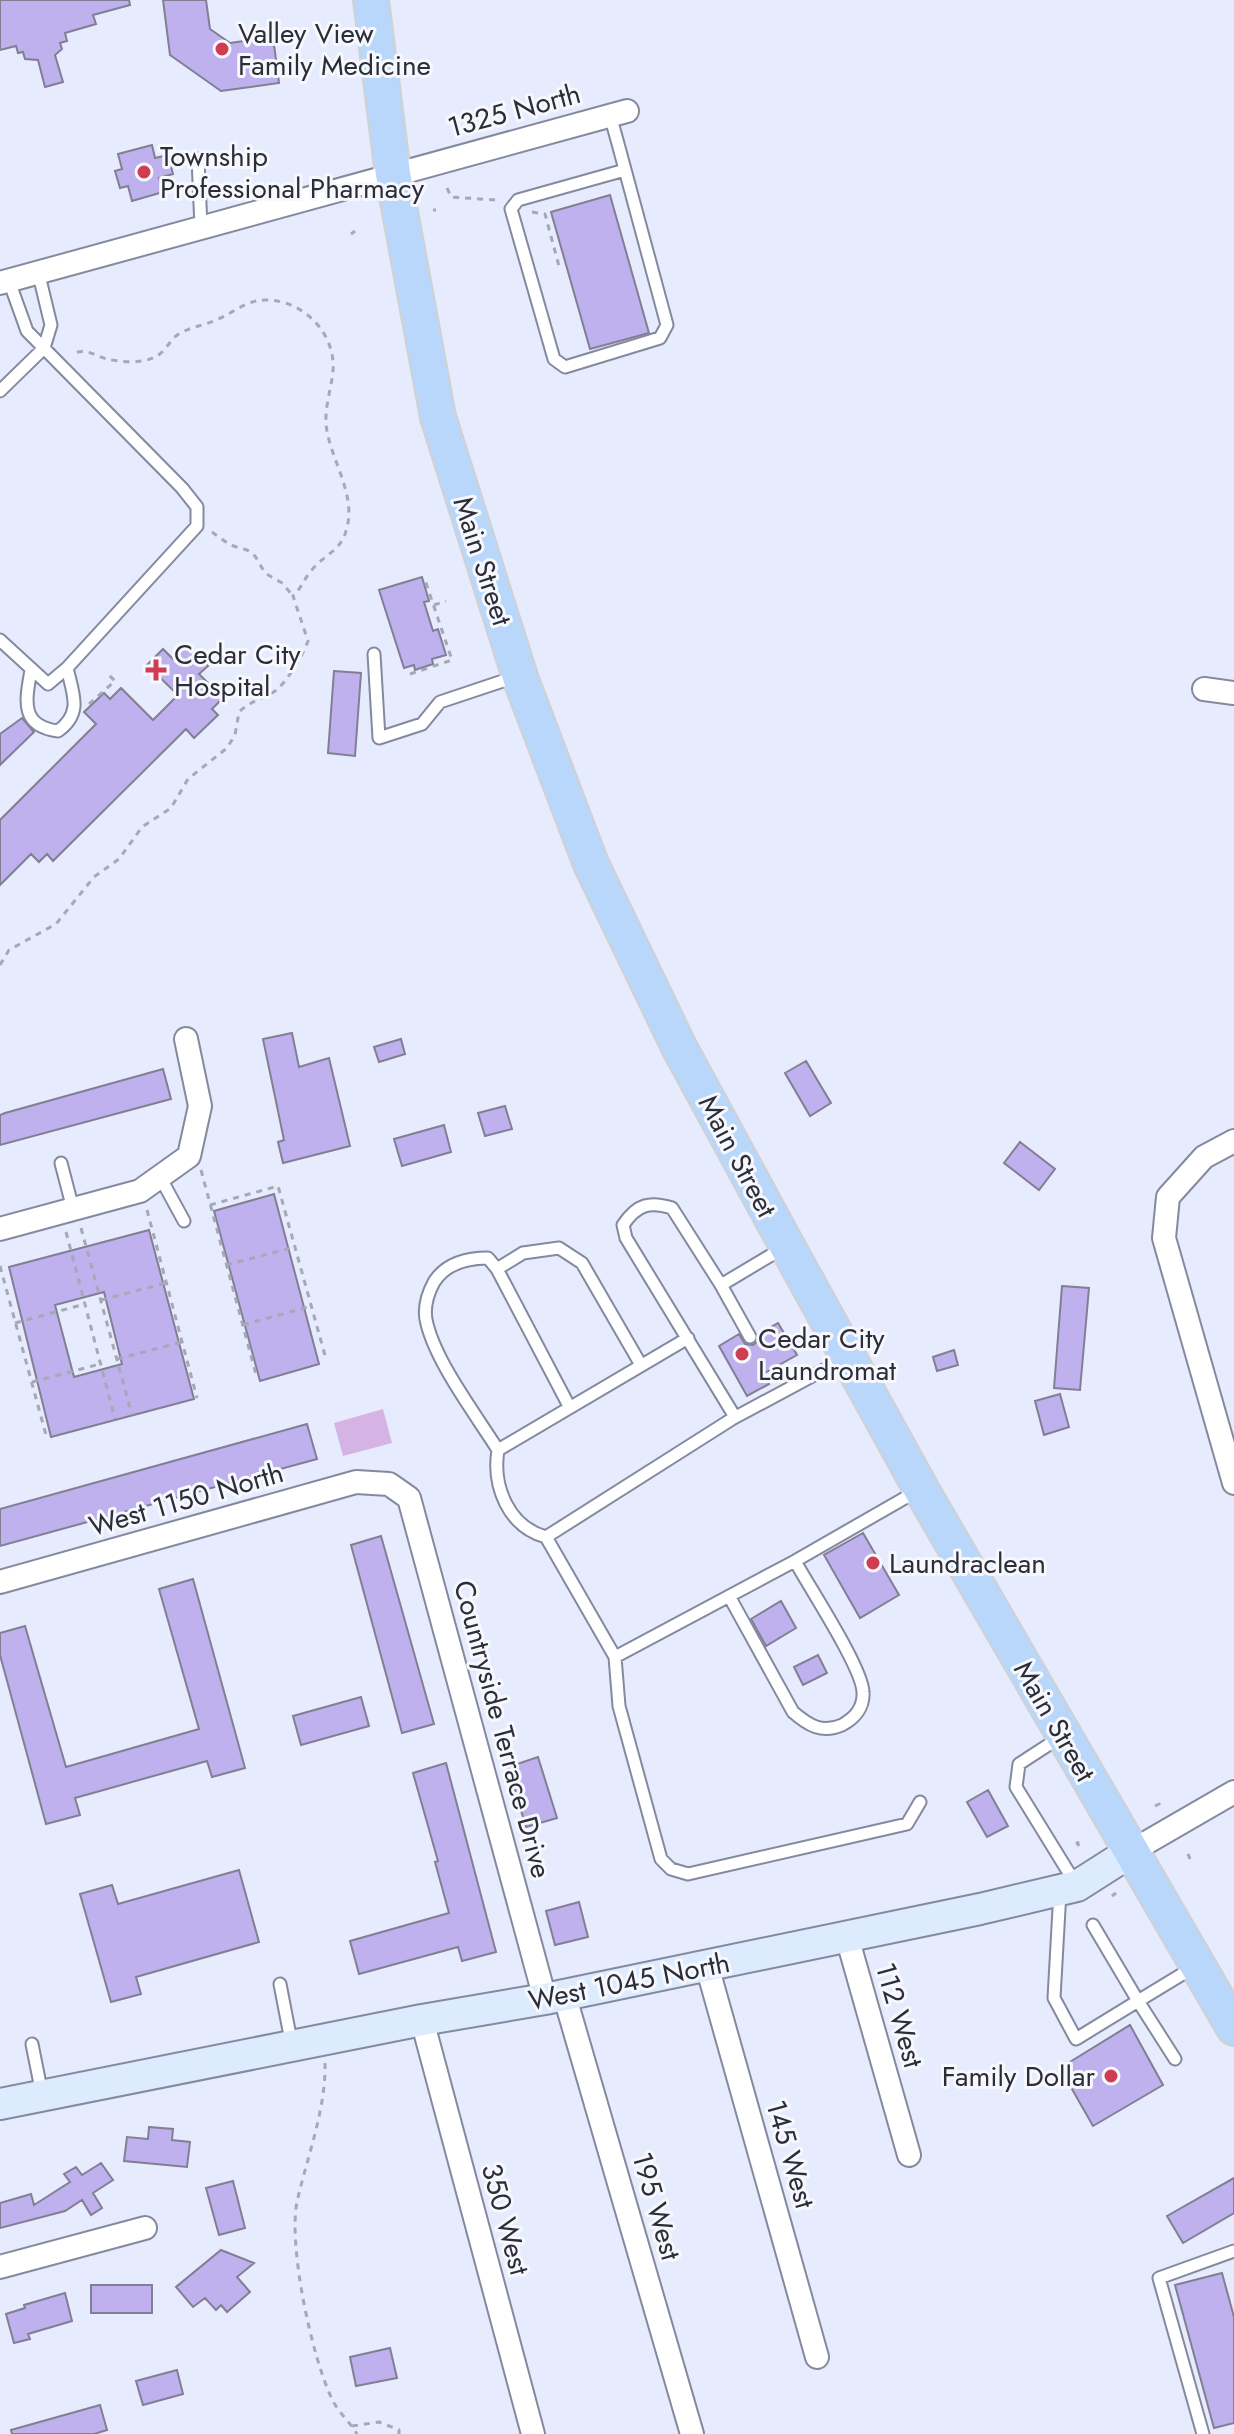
<svg xmlns="http://www.w3.org/2000/svg" width="1234" height="2434" font-family="Jost,sans-serif">
<rect width="100%" height="100%" fill="#e6ebfd"/>
<path fill="#d5b4e5" d="M383 1409 392 1443 343 1456 334 1423Z"/>
<path fill="#beb1ee" stroke="#827e93" stroke-width="2" fill-rule="evenodd" d="M0 0H129L130 5 93 15 96 24 65 33 67 41 60 43 62 49 55 55 63 82 45 87 38 60 25 59 23 52 18 53 16 46 0 50Z
M163 0H206L210 29 230 43 273 37 279 83 221 91 170 55Z
M152 145 155 158 168 155 173 174 159 178 163 192 132 201 128 186 120 188 115 171 122 169 118 154Z
M610 195 649 333 590 349 551 212Z
M422 577 429 601 424 602 433 631 438 629 446 655 432 659 433 664 415 670 414 665 404 668 379 590Z
M187 645 208 666 199 674 223 698 212 709 218 715 194 738 186 729 53 861 47 854 39 862 31 854 0 885V820L96 724 84 712 104 693 110 699 121 688 153 720 178 695 147 665 163 649 173 659Z
M334 671 361 673 355 756 328 753Z
M22 718 34 732 0 765V734Z
M292 1033 299 1067 329 1058 350 1146 283 1163 278 1142 284 1140 263 1039Z
M401 1039 405 1054 379 1062 374 1047Z
M806 1061 831 1103 810 1116 785 1073Z
M163 1069 171 1099 0 1145V1115L5 1113Z
M505 1106 512 1129 485 1136 478 1113Z
M444 1125 451 1152 402 1166 394 1139Z
M1020 1142 1055 1169 1039 1190 1004 1163Z
M274 1194 319 1364 260 1381 214 1211Z
M149 1230 194 1399 51 1437 9 1267ZM104 1292 122 1364 74 1377 55 1305Z
M1062 1286 1089 1288 1080 1390 1054 1388Z
M778 1323 797 1355 763 1374 769 1384 747 1396 719 1346 739 1334 745 1344 753 1345 758 1341V1334Z
M954 1350 958 1365 937 1371 933 1357Z
M1060 1394 1069 1427 1044 1435 1035 1401Z
M307 1424 317 1459 0 1546V1509Z
M863 1533 899 1595 860 1618 824 1555Z
M381 1536 434 1724 402 1733 351 1545Z
M193 1579 245 1768 212 1777 207 1761 75 1798 80 1815 46 1824 0 1655V1633L25 1626 66 1767 199 1729 159 1589Z
M781 1601 796 1628 766 1646 751 1619Z
M818 1655 827 1673 803 1685 794 1667Z
M361 1697 369 1726 301 1745 293 1716Z
M538 1757 557 1818 526 1827 508 1767Z
M446 1763 496 1952 462 1961 458 1947 359 1974 350 1941 449 1913 435 1862 438 1861 413 1773Z
M988 1790 1008 1826 987 1837 967 1802Z
M239 1870 259 1942 136 1977 141 1994 111 2002 80 1894 112 1885 118 1904Z
M579 1902 588 1937 555 1945 546 1911Z
M1130 2025 1163 2085 1093 2126 1060 2068Z
M149 2127 173 2129 172 2140 190 2142 187 2167 124 2161 127 2137 148 2139Z
M101 2163 113 2180 93 2193 102 2208 91 2215 82 2200 65 2211 0 2228V2203L31 2194 34 2205 70 2182 64 2174 76 2167 82 2175Z
M1234 2178V2213L1183 2243 1167 2216Z
M233 2181 245 2228 219 2235 206 2188Z
M221 2250 254 2263 237 2277 250 2292 227 2312 221 2305 216 2310 205 2298 193 2307 176 2287Z
M1222 2273 1234 2317V2423L1214 2428 1175 2285Z
M91 2285H152V2313H91Z
M65 2293 72 2321 28 2334 30 2339 14 2343 6 2314 25 2308 24 2305Z
M390 2348 397 2378 356 2386 350 2357Z
M177 2370 183 2394 143 2405 136 2381Z
M100 2405 107 2430 94 2434H12L11 2430Z"/>
<g fill="none" stroke-linecap="round" stroke-linejoin="round">
<g stroke="#84899e" stroke-width="15">
<path id="lane" d="M610 115 617 140 667 325 660 338 565 367 554 359 511 209 518 200 625 170
M198 159 201 227
M0 391 44 348 51 325 38 271
M0 640 48 684 67 668 197 526V507L182 488 27 331 9 281
M374 654 379 738 422 724 440 702 515 677
M31 670C26 699 19 726 58 731 83 713 73 694 67 668
M61 1163 73 1209
M160 1177 184 1221
M497 1269 488 1258C467 1258 446 1263 434 1282 427 1295 423 1310 427 1324 437 1364 476 1415 498 1450
M721 1285 750 1337
M569 1406 497 1269 523 1253 559 1248 582 1263 641 1365
M735 1417 626 1238 623 1225C637 1204 650 1201 672 1208L721 1285 783 1248
M917 1491 795 1561 615 1657 619 1706 661 1859 671 1869 688 1874 907 1824 920 1802
M546 1537C509 1527 492 1487 498 1450L688 1338
M729 1596 793 1712C808 1725 822 1734 842 1725 855 1718 864 1707 863 1692 862 1667 809 1587 795 1561
M615 1657 546 1537 732 1419 844 1359
M1062 1736 1019 1764 1016 1787 1077 1886
M1060 1891 1054 1998 1076 2039 1138 2001 1175 2059
M1093 1925 1138 2001 1194 1967
M280 1984 292 2046
M32 2044 42 2094
M1203 2434 1159 2278 1234 2251"/>
</g>
<g stroke="#84899e" stroke-width="26">
<path id="street" d="M0 283 627 111
M1204 689 1234 693
M1234 1141 1204 1157 1168 1197 1164 1238 1234 1483
M0 1229 140 1191 189 1156 200 1106 186 1039
M0 1582 356 1482 389 1484 409 1498 545 1999
M1132 1851 1234 1792
M847 1937 909 2155
M707 1966 817 2357
M564 1994 692 2434
M422 2020 533 2434
M0 2267 145 2228"/>
</g>
<g stroke="#84899e" stroke-width="34">
<path id="secondary" d="M0 2104 422 2020 545 1999 980 1909 1077 1886 1132 1851"/>
</g>
<g stroke="#d1d1d3" stroke-width="38">
<path id="primary" d="M371 0 393 174 438 417 521 680 591 864 679 1047 787 1246 921 1489 1234 2028"/>
</g>
<path stroke="#a4a8b7" stroke-width="3" stroke-dasharray="6 6" stroke-linecap="butt" d="M447 188 451 197 496 200
M433 210H436
M532 212 545 214 559 266
M351 234 355 231
M212 532 230 545 247 550 255 556 265 573 282 583 293 596
M434 605 446 601
M410 674 452 660 424 577
M89 704 115 681 106 672
M0 965 9 950 56 924 94 877 119 859 142 827 171 808 188 779 227 748 235 735 239 712C249 702 260 700 272 693 285 686 303 655 308 641L293 596C301 589 304 579 311 571 322 556 341 551 346 531 357 497 333 464 327 431 323 411 331 391 333 371 336 333 303 300 266 300 245 300 234 313 216 320 203 326 188 327 176 336 169 342 164 353 155 357 142 364 120 362 107 359 94 356 86 347 73 354
M201 1170 257 1378
M210 1205 278 1186 326 1359
M147 1210 197 1398
M81 1228 132 1415
M66 1232 115 1419
M226 1265 295 1247
M0 1266 46 1435
M101 1300 166 1283
M15 1323 85 1304
M243 1325 311 1306
M117 1359 182 1342
M32 1382 100 1364
M1155 1806 1159 1804 1160 1808
M1079 1846 1077 1843 1081 1842
M1188 1854 1190 1859
M1112 1896 1116 1893
M325 2063C326 2110 307 2157 297 2202 288 2246 312 2358 332 2399 338 2412 350 2422 357 2434
M352 2426 379 2422 399 2430V2434"/>
<use href="#lane" stroke="#fff" stroke-width="11"/>
<use href="#street" stroke="#fff" stroke-width="22"/>
<use href="#secondary" stroke="#dcebfd" stroke-width="30"/>
<use href="#primary" stroke="#b8d7fa" stroke-width="34"/>
</g>
<g fill="#ce3d50" stroke="#f7f8fd" stroke-width="3">
<circle cx="222" cy="49" r="8"/>
<circle cx="144" cy="172" r="8"/>
<path d="M152 658h8v8h8v8h-8v8h-8v-8h-8v-8h8z"/>
<circle cx="742" cy="1354" r="8"/>
<circle cx="873" cy="1563" r="8"/>
<circle cx="1111" cy="2076" r="8"/>
</g>
<g text-anchor="middle" stroke-width="6" stroke-linejoin="round" paint-order="stroke">
<g font-size="28" fill="#2c2e37" stroke="#f7f8fd" text-anchor="start">
<text x="238" y="43">Valley View<tspan x="238" dy="32">Family Medicine</tspan></text>
<text x="160" y="166">Township<tspan x="160" dy="32">Professional Pharmacy</tspan></text>
<text x="174" y="664">Cedar City<tspan x="174" dy="32">Hospital</tspan></text>
<text x="758" y="1348">Cedar City<tspan x="758" dy="32">Laundromat</tspan></text>
<text x="889" y="1573">Laundraclean</text>
<text x="1095" y="2086" text-anchor="end">Family Dollar</text>
</g>
<g font-size="28" fill="#2c2e37" stroke="#f7f8fd">
<text transform="translate(514 110) rotate(-15)" y="10">1325 North</text>
<text transform="translate(483 561) rotate(72)" y="10">Main Street</text>
<text transform="translate(738 1156) rotate(62)" y="10">Main Street</text>
<text transform="translate(186 1499) rotate(-16)" y="10">West 1150 North</text>
<text transform="translate(1055 1721) rotate(60)" y="10">Main Street</text>
<text transform="translate(503 1729) rotate(75)" y="10">Countryside Terrace Drive</text>
<text transform="translate(629 1981) rotate(-11)" y="10">West 1045 North</text>
<text transform="translate(900 2015) rotate(74)" y="10">112 West</text>
<text transform="translate(791 2154) rotate(74)" y="10">145 West</text>
<text transform="translate(657 2206) rotate(74)" y="10">195 West</text>
<text transform="translate(506 2219) rotate(75)" y="10">350 West</text>
</g>
</g>
</svg>
